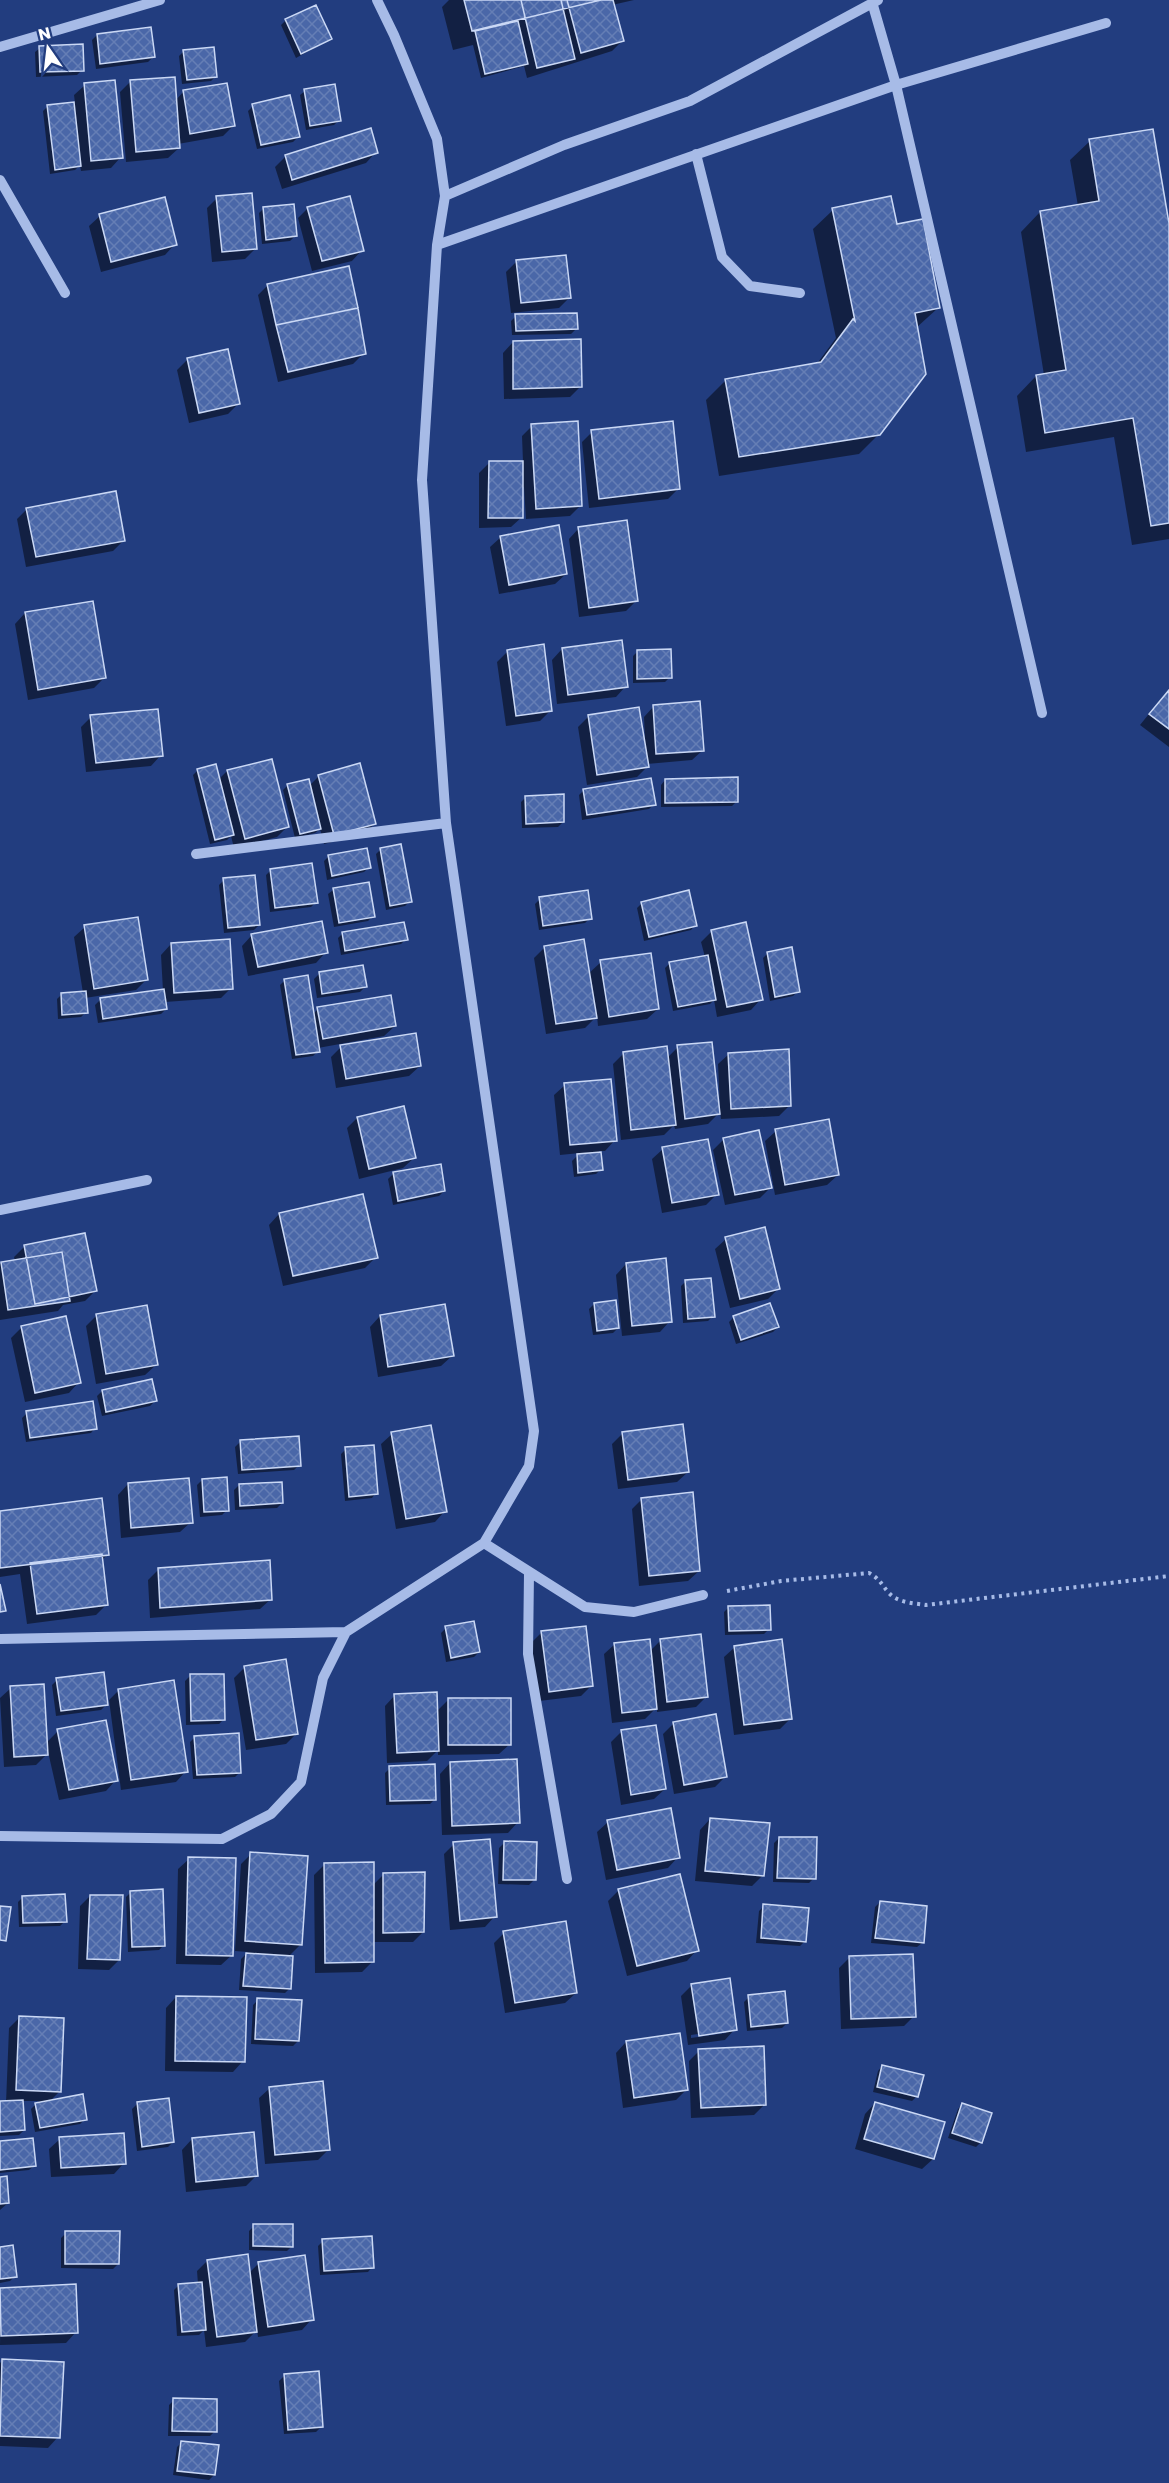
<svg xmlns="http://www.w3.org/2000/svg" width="1169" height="2483" font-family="Poppins,sans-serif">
<defs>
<pattern id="building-cross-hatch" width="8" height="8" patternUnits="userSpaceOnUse" patternTransform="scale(1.5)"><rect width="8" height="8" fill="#4a67a8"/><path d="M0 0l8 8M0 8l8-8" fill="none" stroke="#657eb5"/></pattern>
</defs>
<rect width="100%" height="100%" fill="#223d7f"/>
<path fill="#0007" fill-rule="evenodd" d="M449 0H634L612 5 622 41 612 51 527 78 524 66 481 78 473 45 453 50 442 7Z
M286 20 330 39 296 58 281 25Z
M97 35 153 57 148 62 96 69 92 40Z
M40 48 82 70 77 75 36 77 35 52Z
M184 51 216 76 211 81 182 84 179 56Z
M130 82 175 101 184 91 233 126 223 136 178 144 179 148 168 158 126 162 120 92Z
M85 85 121 157 111 168 81 171 80 165 75 170 50 174 43 111 48 106 75 103 74 95Z
M305 91 339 120 334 125 306 130 300 95Z
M253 106 298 137 293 142 257 149 248 111Z
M370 130 376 152 366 163 282 189 275 167 285 157Z
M1090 141 1169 232V539L1132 545 1114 437 1026 452 1017 396 1036 376 1044 375 1021 232 1040 212 1078 206 1070 160Z
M217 198 256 248 245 259 212 262 207 208Z
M264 208 295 236 290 241 262 244 259 213Z
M308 208 362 250 352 261 312 271 298 218Z
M833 210 896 226 938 308 916 328 879 434 859 454 719 476 706 400 726 380 816 365 836 338 813 229Z
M100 216 175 244 165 255 101 272 89 226Z
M517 261 569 298 559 308 511 313 506 272Z
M268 285 364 353 353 364 278 382 258 295Z
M516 316 576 329 571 334 512 335 511 321Z
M513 342 581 386 570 397 504 399 503 353Z
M188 359 238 404 228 414 189 423 177 370Z
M532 426 581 505 570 516 526 519 524 487H522V517L511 527 479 528V473L490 462H523L522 436Z
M592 432 678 489 668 499 589 508 582 442Z
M27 509 124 540 113 551 26 567 17 519Z
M579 528 636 601 626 611 579 617 569 539Z
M501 537 566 574 555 584 499 594 490 547Z
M25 613 104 678 94 688 28 700 15 624Z
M562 649 626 686 616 697 557 704 552 660Z
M508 651 551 710 540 721 506 726 497 662Z
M638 651 670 677 665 682 633 683V656Z
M1169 689V747L1140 725Z
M654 706 703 750 692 760 647 764V767L637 777 587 785 578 727 588 717 645 738 644 717Z
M91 717 161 755 151 766 86 772 81 727Z
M198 770 218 780 227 771 288 826 277 837 234 848 231 836 227 840 210 844 193 775Z
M319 776 375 823 364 834 324 844 320 829 315 833 295 838 283 790 288 785 309 786Z
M665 780 737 801 732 806 661 807V785Z
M584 790 654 804 649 809 582 820 579 795Z
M526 797 563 822 558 827 522 828 521 802Z
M381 849 410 901 405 906 386 910 376 854Z
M329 856 369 867 364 872 327 880 324 861Z
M271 870 316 902 311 907 270 912 266 875Z
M224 880 259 925 254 930 224 933 219 885Z
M368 884 373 916 368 921 334 927 328 894 333 890Z
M540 899 590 918 585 923 539 930 535 904Z
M642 903 695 925 691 930 644 941 637 908Z
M85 927 146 980 136 990 85 998 86 1012 81 1017 58 1019 57 999 62 994 83 993 74 937Z
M712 931 761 999 751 1010 717 1017 714 1000 710 1004 673 1011 665 968 670 963 705 957 701 942Z
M343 933 406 939 401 944 341 955 338 938Z
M252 935 326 952 316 963 248 976 242 946Z
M171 944 231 988 221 998 165 1002 166 1009 161 1014 98 1023 95 1005 100 1000 163 991 161 955Z
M545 947 588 974 601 962 658 1009 647 1019 598 1026 597 1016 585 1028 546 1034 534 958Z
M768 953 798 991 793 996 770 1001 763 958Z
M319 974 365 987 360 992 317 998 314 979Z
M285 980 313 1014 318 1009 395 1026 384 1036 318 1048V1051L313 1056 292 1059 280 985Z
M341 1047 420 1066 409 1076 336 1088 331 1057Z
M678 1047 718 1109 720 1108 718 1064 729 1054 790 1105 779 1116 721 1119 720 1112 708 1124 675 1129 674 1125 664 1135 621 1140 613 1064 624 1053 667 1058Z
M565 1085 615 1140 605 1151H599L601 1169 596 1174 574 1177 572 1161 580 1153 560 1155 554 1095Z
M357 1118 414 1158 403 1168 359 1179 347 1128Z
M776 1131 838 1175 827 1185 775 1195 765 1141Z
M724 1139 771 1187 760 1198 725 1205 713 1150Z
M663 1149 717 1194 706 1205 662 1213 652 1159Z
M393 1174 444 1191 439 1196 393 1205 388 1179Z
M279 1214 376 1257 365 1268 283 1286 269 1225Z
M84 1235 95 1291 85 1301 63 1305 58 1311 0 1320V1264L15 1261 14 1257 24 1247Z
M726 1239 778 1289 768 1299 730 1308 715 1249Z
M626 1264 670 1321 660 1332 622 1336 616 1275Z
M686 1281 713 1316 708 1321 683 1323 681 1286Z
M594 1304 618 1328 613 1333 593 1335 589 1309Z
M96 1316 156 1365 145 1375 96 1384 86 1326Z
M380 1316 452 1356 441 1366 378 1377 370 1327Z
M734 1317 778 1327 773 1332 736 1344 729 1322Z
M22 1327 79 1382 69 1393 25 1402 11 1338Z
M102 1391 155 1401 150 1406 102 1416 97 1396Z
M27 1413 95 1428 91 1433 26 1442 22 1418Z
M623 1433 688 1472 677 1482 618 1489 612 1444Z
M392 1434 445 1511 435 1522 396 1529 381 1444Z
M240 1442 299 1465 294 1470 238 1474 235 1447Z
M346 1449 376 1493 372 1498 345 1501 341 1454Z
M202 1480 227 1510 222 1515 200 1517 197 1485Z
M128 1484 191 1522 180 1532 121 1538 118 1495Z
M239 1485 282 1503 277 1508 235 1510 234 1490Z
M642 1499 699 1571 688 1581 639 1586 632 1509Z
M0 1512 108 1554 101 1561 107 1604 96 1615 27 1624 20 1574 0 1577Z
M158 1570 271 1599 260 1609 150 1618 148 1580Z
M729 1607 769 1629 764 1634 725 1635 724 1612Z
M446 1628 479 1652 474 1657 446 1662 441 1633Z
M542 1632 591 1686 581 1696 539 1701 531 1643Z
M661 1640 707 1696 696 1707 657 1712V1707L645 1719 612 1723 604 1654 615 1644 649 1652Z
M735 1647 791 1718 780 1729 734 1735 724 1657Z
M245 1667 296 1734 286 1744 246 1750 234 1678Z
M190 1676 224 1719 219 1724 186 1725 185 1681Z
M57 1680 106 1705 101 1710 56 1716 52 1685Z
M11 1688 46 1755 36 1765 4 1767 0 1698Z
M119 1690 186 1771 176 1782 121 1790 109 1700Z
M395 1695 436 1712 448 1700 510 1744 499 1754 438 1755V1750L427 1761 387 1763 385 1706Z
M674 1723 726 1776 715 1787 674 1794 663 1734Z
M58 1731 116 1780 106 1791 59 1800 46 1743Z
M622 1731 665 1789 654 1799 621 1805 611 1742Z
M195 1737 240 1772 235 1777 193 1779 190 1742Z
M450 1763 518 1822 508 1833 442 1835 440 1774Z
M390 1768 435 1799 430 1804 386 1805 385 1773Z
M710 1819 763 1875 752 1886 695 1881 700 1830Z
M608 1822 678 1857 668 1868 606 1880 597 1832Z
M779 1838 814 1878 809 1883 773 1882 774 1843Z
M504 1843 534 1880 529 1885 498 1884 499 1848Z
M454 1844 495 1916 485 1927 450 1930 444 1854Z
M251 1854 301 1944 288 1957 290 1988 285 1993 239 1990 241 1959 248 1952 235 1951 241 1864Z
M189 1859 232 1955 221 1965 176 1964 178 1869Z
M324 1865 372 1886 384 1874 423 1932 413 1942H372L373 1961 362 1972 315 1973 314 1875Z
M619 1890 697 1950 687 1961 627 1976 608 1901Z
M131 1892 164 1945 159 1950 128 1952 126 1897Z
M90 1896 119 1960 109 1970 78 1969 80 1906Z
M23 1897 65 1921 60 1926 19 1927 18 1902Z
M880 1902 922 1943 917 1947 871 1943 875 1907Z
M764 1906 805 1941 800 1946 756 1943 759 1911Z
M504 1933 576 1993 565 2003 505 2013 494 1943Z
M849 1958 914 2016 904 2026 841 2029 839 1968Z
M691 1986 735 2029 725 2040 688 2045 681 1996ZM726 2030V2033L691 2038V2035Z
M176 1997 243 2061 233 2072 165 2071 166 2008Z
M749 1997 787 2023 782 2028 747 2031 744 2002Z
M258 2000 298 2041 293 2046 251 2044 253 2005Z
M19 2018 60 2091 49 2102 85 2119 80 2124 35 2132 31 2109 39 2101H22L24 2130 19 2135 0 2136V2103H6L9 2028Z
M626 2042 686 2090 676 2100 623 2108 616 2053Z
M699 2051 764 2105 754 2115 691 2118 689 2061Z
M882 2066 917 2096 912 2101 873 2092 878 2071Z
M270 2088 329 2149 318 2160 265 2164 259 2098Z
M875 2103 933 2159 922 2169 855 2149 865 2114Z
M137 2104 173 2142 168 2147 137 2151 132 2109Z
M962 2104 981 2142 976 2147 948 2138 958 2109Z
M60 2139 124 2163 114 2174 51 2177 49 2149Z
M192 2139 256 2176 246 2186 186 2192 182 2150Z
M0 2142 34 2166 29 2170 0 2173Z
M0 2178 8 2203 0 2210Z
M254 2226 292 2246 287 2251 249 2250V2231Z
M66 2233 118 2264 113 2269 61 2268V2238Z
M323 2241 372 2267 368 2272 320 2275 318 2246Z
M0 2248 15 2276 10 2281 0 2283Z
M207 2261 249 2273 259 2263 312 2319 302 2330 258 2337 257 2330 245 2342 206 2347 204 2330 199 2335 177 2336 174 2290 179 2285 198 2284 197 2271Z
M1 2289 76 2332 66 2343 0 2345Z
M2 2361 58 2437 48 2448 0 2446V2363Z
M284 2376 321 2427 316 2432 284 2434 279 2381Z
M174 2400 215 2431 210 2436H168L169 2405Z
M182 2442 214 2475 209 2480 173 2475 177 2447Z"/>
<path fill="url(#building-cross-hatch)" stroke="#cad8f5" stroke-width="1.5" d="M464 0H601L472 31Z
M521 0H561L575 59 537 68Z
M567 0H613L624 41 581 53Z
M316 5 332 39 301 54 285 19Z
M518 21 528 64 485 74 475 31Z
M151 27 155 57 100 64 97 34Z
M83 44 84 71 40 72 39 46Z
M214 47 217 77 187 80 183 50Z
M175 77 180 148 136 152 130 80Z
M115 80 123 158 91 161 84 83Z
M227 83 235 126 190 134 183 90Z
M335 84 341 121 310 126 304 89Z
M290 95 300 137 261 145 252 104Z
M74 102 81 166 55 170 47 105Z
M371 128 378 153 292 180 285 155Z
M1153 129 1169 223V523L1151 526 1133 418 1045 433 1036 375 1066 370 1040 211 1099 201 1089 139Z
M252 193 257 249 222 252 216 196Z
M350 196 364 251 322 261 307 207Z
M891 196 897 224 923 219 940 308 915 313 926 374 880 435 739 457 725 379 821 362 853 319 855 321 832 208Z
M165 197 177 245 111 262 99 214Z
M294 204 297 236 266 240 263 207Z
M566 255 571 298 521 303 516 260Z
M349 266 358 308 276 325 267 284Z
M358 308 366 354 288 372 276 325Z
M577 313 578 329 516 331 515 314Z
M581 339 582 387 513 389V341Z
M228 349 240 404 199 413 187 358Z
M578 421 582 506 536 509 531 424Z
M673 421 680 489 599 499 591 430Z
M489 461H523V518H488Z
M116 491 125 541 36 557 26 508Z
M627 520 638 601 589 608 578 527Z
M559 525 567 574 509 585 500 536Z
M93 601 106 678 38 690 25 612Z
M622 640 628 687 568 695 562 648Z
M544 644 552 711 516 716 507 650Z
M671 649 672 678 637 679V650Z
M1169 690V729L1149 714Z
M700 701 704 751 656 754 653 705Z
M639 707 649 767 597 775 588 715Z
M158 709 163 756 96 763 90 715Z
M272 759 289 827 245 839 227 770Z
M360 763 376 824 334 835 318 775Z
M216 764 234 835 215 840 197 769Z
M738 777V802L665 803V779Z
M651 778 656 805 587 815 583 789Z
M309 779 321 829 300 834 287 784Z
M564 794V822L526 824 525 796Z
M401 844 412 902 390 906 380 848Z
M367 848 371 868 332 876 328 855Z
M312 863 318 903 275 908 270 869Z
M255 875 260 925 228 928 223 878Z
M369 882 375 917 339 923 333 888Z
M588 890 592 919 543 926 539 897Z
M689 890 697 926 649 937 641 902Z
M138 917 148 980 94 989 84 925Z
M322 921 328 953 258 967 251 934Z
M404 922 408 940 345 951 342 932Z
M746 922 763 1000 727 1007 711 930Z
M230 939 233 989 174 993 171 943Z
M584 939 597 1018 556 1024 544 946Z
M792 947 800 992 775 997 767 952Z
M651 953 659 1009 609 1017 600 960Z
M708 955 716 1000 678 1007 669 962Z
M363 965 367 987 322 994 319 972Z
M308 975 320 1052 296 1055 284 979Z
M164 989 167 1009 103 1019 100 998Z
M86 991 88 1013 62 1015 61 993Z
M391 995 396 1026 323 1039 317 1007Z
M416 1033 421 1066 346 1079 340 1045Z
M712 1042 720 1114 685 1119 677 1045Z
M667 1046 676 1125 631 1130 623 1052Z
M789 1049 791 1106 731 1109 728 1053Z
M611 1079 617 1141 570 1145 564 1083Z
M404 1106 416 1158 369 1169 357 1117Z
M829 1119 839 1175 785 1185 775 1129Z
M759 1130 772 1188 735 1195 723 1138Z
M708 1139 719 1195 672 1203 662 1147Z
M601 1152 603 1170 578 1173 577 1154Z
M441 1164 445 1191 398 1201 393 1172Z
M363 1194 378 1258 293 1276 279 1213Z
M765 1227 780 1289 740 1299 725 1237Z
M85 1233 97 1291 35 1304 24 1245Z
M62 1252 70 1301 8 1310 1 1262Z
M666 1258 672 1322 632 1326 626 1263Z
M711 1278 715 1317 688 1319 685 1280Z
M616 1300 619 1328 597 1331 594 1303Z
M770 1303 779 1327 741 1340 733 1316Z
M445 1304 454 1356 388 1367 380 1315Z
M147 1305 158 1365 106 1374 96 1314Z
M66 1316 81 1383 35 1393 21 1326Z
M152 1379 157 1401 106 1412 102 1390Z
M93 1401 97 1429 30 1438 26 1411Z
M683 1424 689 1472 628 1480 622 1432Z
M431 1425 447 1512 406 1519 391 1432Z
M299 1436 301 1466 242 1470 240 1440Z
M374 1445 378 1494 349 1497 345 1447Z
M227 1477 229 1511 204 1512 202 1479Z
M189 1478 193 1523 131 1528 128 1483Z
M282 1482 283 1503 240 1506 239 1484Z
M693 1492 700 1571 649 1576 641 1498Z
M102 1498 109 1555 0 1568V1511Z
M102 1554 108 1605 37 1614 30 1563Z
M270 1560 272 1600 160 1608 158 1568Z
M0 1584 6 1611 0 1612Z
M770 1605 771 1630 729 1631 728 1606Z
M474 1621 480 1652 451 1658 445 1626Z
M586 1626 593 1686 549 1692 541 1631Z
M701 1634 708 1697 667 1702 660 1639Z
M650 1639 657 1709 622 1713 614 1643Z
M782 1639 792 1719 744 1725 734 1646Z
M286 1659 298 1734 256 1740 244 1666Z
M104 1672 108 1705 61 1711 56 1678Z
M190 1674H224L225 1720 191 1721Z
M174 1680 188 1772 131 1780 118 1689Z
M44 1684 48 1755 14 1757 10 1686Z
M437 1692 439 1751 397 1753 394 1694Z
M448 1698H511V1745H448Z
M716 1714 727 1777 684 1785 673 1722Z
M106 1720 118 1781 69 1790 57 1729Z
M656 1725 666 1789 631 1795 621 1730Z
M239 1733 241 1773 197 1775 194 1736Z
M517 1759 520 1823 452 1826 450 1762Z
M435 1764 436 1800 390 1801 389 1766Z
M671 1808 680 1858 617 1870 607 1820Z
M710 1818 770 1823 764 1876 705 1871Z
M779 1837H817L816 1879 777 1878Z
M490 1839 497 1917 460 1921 453 1842Z
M504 1841 537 1842 536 1880H503Z
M250 1852 308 1856 302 1945 245 1941Z
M188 1857 236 1858 233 1956 186 1955Z
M374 1862V1962L325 1963 324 1863Z
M425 1872 424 1932 383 1933V1873Z
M680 1874 699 1951 637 1966 618 1889Z
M163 1889 165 1946 132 1947 130 1891Z
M65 1894 67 1922 23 1923 22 1896Z
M90 1895H123L120 1960 87 1959Z
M880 1901 927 1906 924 1943 875 1938Z
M763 1904 809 1908 806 1942 761 1938Z
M0 1906 11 1907 6 1941 0 1940Z
M566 1921 577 1993 515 2003 503 1931Z
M246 1953 293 1956 291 1989 243 1986Z
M913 1954 916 2017 851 2019 849 1956Z
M730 1978 737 2030 699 2036 691 1984Z
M785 1991 788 2023 751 2027 748 1995Z
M176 1996 247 1997 245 2062 175 2061Z
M257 1998 302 2000 299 2041 255 2039Z
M19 2016 64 2018 61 2092 16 2090Z
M680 2033 688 2090 634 2098 626 2041Z
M764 2046 766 2105 701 2108 698 2049Z
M882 2065 924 2075 918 2097 877 2087Z
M323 2081 330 2150 275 2155 269 2087Z
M83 2094 87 2120 40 2128 35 2103Z
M169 2098 174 2142 142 2147 137 2102Z
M23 2100 25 2130 0 2132V2101Z
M875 2102 945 2122 934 2159 864 2139Z
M962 2103 992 2113 982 2143 952 2133Z
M254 2132 258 2176 196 2182 192 2138Z
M124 2133 126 2164 61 2168 59 2137Z
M33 2138 36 2166 0 2170V2141Z
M7 2176 9 2203 0 2204V2177Z
M253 2224H293V2247L253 2246Z
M65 2231H120L119 2264H65Z
M372 2236 374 2268 324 2271 322 2239Z
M13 2245 17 2277 0 2279V2247Z
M248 2254 257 2332 217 2337 207 2260Z
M305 2255 314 2320 268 2327 258 2262Z
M202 2282 206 2330 182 2332 178 2284Z
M76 2284 78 2333 1 2336 0 2288Z
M2 2359 64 2362 60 2438 0 2436Z
M319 2371 323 2427 288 2430 284 2374Z
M173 2398 217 2399V2432L172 2431Z
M181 2441 219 2445 215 2475 177 2471Z"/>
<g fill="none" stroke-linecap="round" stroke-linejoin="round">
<path stroke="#a7bbe7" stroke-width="4" stroke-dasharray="3 4.5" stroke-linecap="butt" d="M727 1591 781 1581 869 1573C880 1579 881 1584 889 1593 898 1603 914 1603 926 1605L1169 1576"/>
<path stroke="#a7bbe7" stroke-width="10" d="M872 2 896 85 1042 713
M0 47 160 0
M696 154 722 257 750 286 800 293
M0 180 65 293
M445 196 564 145 690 101 878 0
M437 245 896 85 1106 23
M196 854 446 823
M0 1210 147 1180
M484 1543 585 1607 634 1612 703 1595
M529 1573 528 1654 567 1879
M0 1639 346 1632
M0 1836 222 1839 271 1814 301 1782 323 1678 346 1632 484 1543 529 1466 534 1431 446 823 422 480 437 245 445 196 437 139 394 35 377 0"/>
</g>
<g transform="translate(48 48) rotate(346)" stroke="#223d7f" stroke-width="4.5" paint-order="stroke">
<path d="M0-4.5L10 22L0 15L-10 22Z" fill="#ffffff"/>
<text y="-9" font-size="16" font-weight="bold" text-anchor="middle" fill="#ffffff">N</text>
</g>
</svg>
